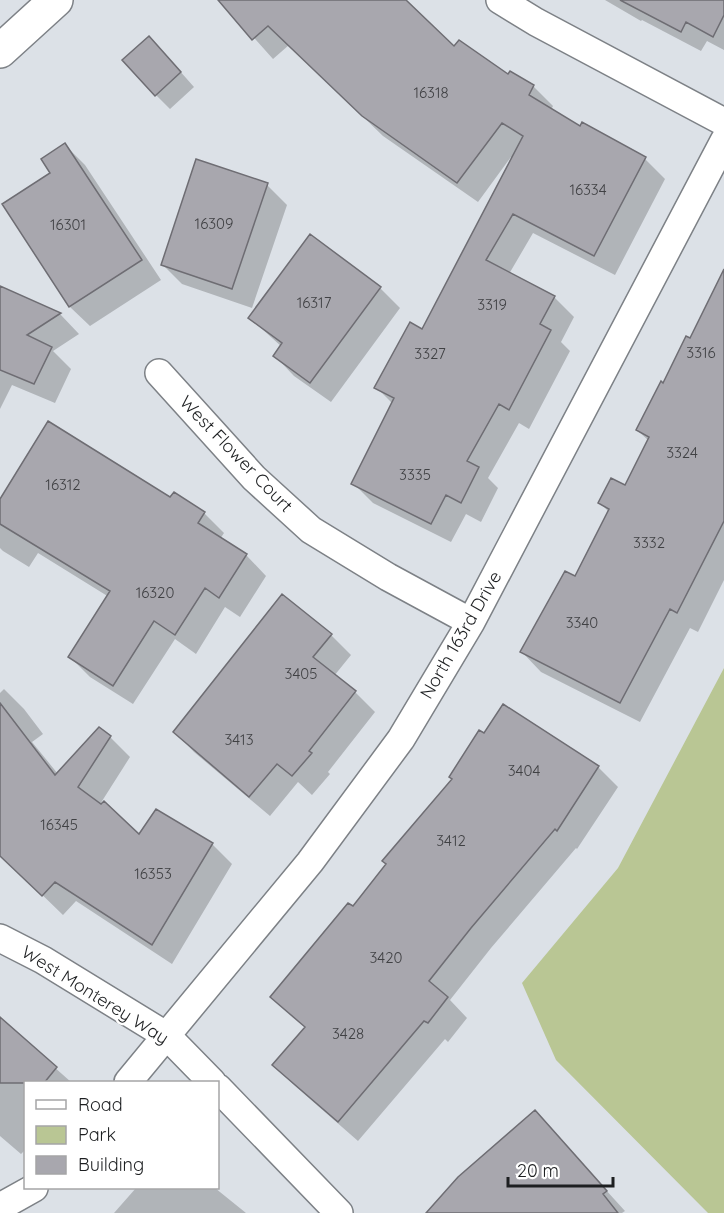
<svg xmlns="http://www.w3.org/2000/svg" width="724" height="1213" font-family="Quicksand,sans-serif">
<rect width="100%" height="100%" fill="#dce1e7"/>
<path fill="#b9c694" d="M724 668V1213H708L556 1060 522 983 618 868Z"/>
<path fill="#0003" d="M220 0H404L454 49 508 77 510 73 533 86 553 106 551 110 581 128 645 159 665 179 615 275 533 233 509 274 554 297 574 317 561 342 570 351 529 429 519 423 488 478 498 488 481 522 466 514 451 542 373 503 353 483 393 404 376 387 422 331 513 158 511 157 478 202 383 136 289 45 273 59Z
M605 0H724V50L707 41 701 51 642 20 641 21Z
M163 52 194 87 170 109 156 95Z
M65 145 85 165 161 280 90 326 70 307 4 205 52 173Z
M267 185 287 205 252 308 182 284 162 264Z
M0 287 60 314 79 334 53 351 71 369 55 403 12 385 0 409Z
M380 288 400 308 331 402 294 376 275 356 282 347 250 318Z
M724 293V580L698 632 690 628 640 722 541 672 522 652 576 578 609 512 600 503 625 487 649 441 637 430 691 340Z
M171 499 204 513 224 533 220 539 247 556 266 576 240 617 225 607 196 654 175 639 133 704 90 677 70 657 109 597 38 553 29 567 3 551 0 548V502Z
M331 635 351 655 334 676 355 692 375 712 328 772 330 774 312 795 298 782 270 816 194 752 175 732Z
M4 689 24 709 43 734 32 742 58 774 110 737 130 757 97 809 139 836 212 844 232 864 172 964 76 901 63 915 0 854V693Z
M598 767 618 787 577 849 576 848 491 948 450 1000 467 1018 448 1042 445 1039 358 1141 294 1085 274 1065 306 1028 273 996 353 908Z
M0 1019 71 1082H26V1149L21 1154 0 1136Z
M535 1112 625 1211 622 1213H429Z
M136 1188H215L246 1213H114Z"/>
<path fill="#a8a7ae" stroke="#6e6d73" stroke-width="1.5" d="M218 0H406L454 46 459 40 508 74 510 71 534 85 529 95 580 126 582 122 646 157 594 256 513 214 486 260 555 296 540 324 551 330 509 410 499 404 467 461 479 467 461 503 446 495 431 524 351 484 394 398 374 388 410 322 422 329 523 136 502 123 457 183 362 116 268 26 252 40Z
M620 0H724V15L713 37 686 22 681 32Z
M149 36 181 72 155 96 122 60Z
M65 143 142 260 69 307 2 204 50 173 41 159Z
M196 159 268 183 232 289 161 265Z
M310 234 381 287 310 383 273 356 282 343 248 318Z
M724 269V521L677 613 670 609 620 703 520 652 565 571 575 576 609 509 598 503 611 478 625 485 649 437 636 430 661 381 663 383 686 336 690 338Z
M0 286 61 313 27 335 52 347 34 384 0 370Z
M48 421 170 497 174 492 205 512 198 523 247 554 219 598 205 588 175 635 154 621 113 686 68 657 110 591 0 524V499Z
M282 594 332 634 313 657 356 691 309 751 312 753 292 776 277 764 249 797 173 732Z
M0 703 55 775 99 727 111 736 78 787 101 804 104 801 139 834 156 809 213 843 152 945 55 882 42 896 0 856Z
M503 704 599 766 557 831 555 829 471 928 429 981 448 997 428 1023 424 1021 338 1122 272 1065 305 1027 270 997 348 903 353 906 386 864 382 861 452 779 449 777 479 730 484 733Z
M0 1017 57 1067 44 1083H0Z
M535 1110 607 1191 603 1194 618 1213H426L458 1177Z"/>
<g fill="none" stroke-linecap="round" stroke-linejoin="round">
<g stroke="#7d8186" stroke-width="30">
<path id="street" d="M500 0 536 22 724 122
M159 373 254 478 311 530 388 577 471 622
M0 938 43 960 167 1036 212 1082
M128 1082 310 862 401 739 471 622 724 141
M218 1088 339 1213
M0 1207 34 1188"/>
</g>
<g stroke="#7d8186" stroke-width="36">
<path id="secondary" d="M0 51 56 0"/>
</g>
<use href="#street" stroke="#fff" stroke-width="27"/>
<use href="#secondary" stroke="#fff" stroke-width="33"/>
</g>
<g text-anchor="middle" stroke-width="5" stroke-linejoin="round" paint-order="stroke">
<g font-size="15" fill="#404144">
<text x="431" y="98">16318</text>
<text x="588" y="195">16334</text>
<text x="214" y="229">16309</text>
<text x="68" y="230">16301</text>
<text x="314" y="308">16317</text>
<text x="492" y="310">3319</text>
<text x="701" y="358">3316</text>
<text x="430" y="359">3327</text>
<text x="682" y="458">3324</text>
<text x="415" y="480">3335</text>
<text x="63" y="490">16312</text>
<text x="649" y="548">3332</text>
<text x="155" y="598">16320</text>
<text x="582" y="628">3340</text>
<text x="301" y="679">3405</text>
<text x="239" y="745">3413</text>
<text x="524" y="776">3404</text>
<text x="59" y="830">16345</text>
<text x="451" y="846">3412</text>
<text x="153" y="879">16353</text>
<text x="386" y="963">3420</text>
<text x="348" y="1039">3428</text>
</g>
<g font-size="18" fill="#1d1f21" stroke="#fff">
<text transform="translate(236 454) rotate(46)" y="6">West Flower Court</text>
<text transform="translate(461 635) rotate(-60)" y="6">North 163rd Drive</text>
<text transform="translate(95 995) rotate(32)" y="6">West Monterey Way</text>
</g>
</g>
<rect x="24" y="1081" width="195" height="108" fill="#ffffff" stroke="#a5a5a6" stroke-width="1.5"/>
<rect x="36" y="1100" width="30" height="9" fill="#ffffff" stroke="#a5a5a6" stroke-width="1.5"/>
<text x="78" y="1111" font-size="18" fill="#1d1f21">Road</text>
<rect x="36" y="1126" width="30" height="18" fill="#b9c694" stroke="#a5a5a6" stroke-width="1.5"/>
<text x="78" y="1141" font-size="18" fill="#1d1f21">Park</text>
<rect x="36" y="1156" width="30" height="18" fill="#a8a7ae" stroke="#a5a5a6" stroke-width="1.5"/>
<text x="78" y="1171" font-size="18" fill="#1d1f21">Building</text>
<path d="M508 1177v9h105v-9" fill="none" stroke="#1d1f21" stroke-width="3"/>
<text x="517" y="1177" font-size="18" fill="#1d1f21" stroke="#ffffff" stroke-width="4.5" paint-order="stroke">20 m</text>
</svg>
